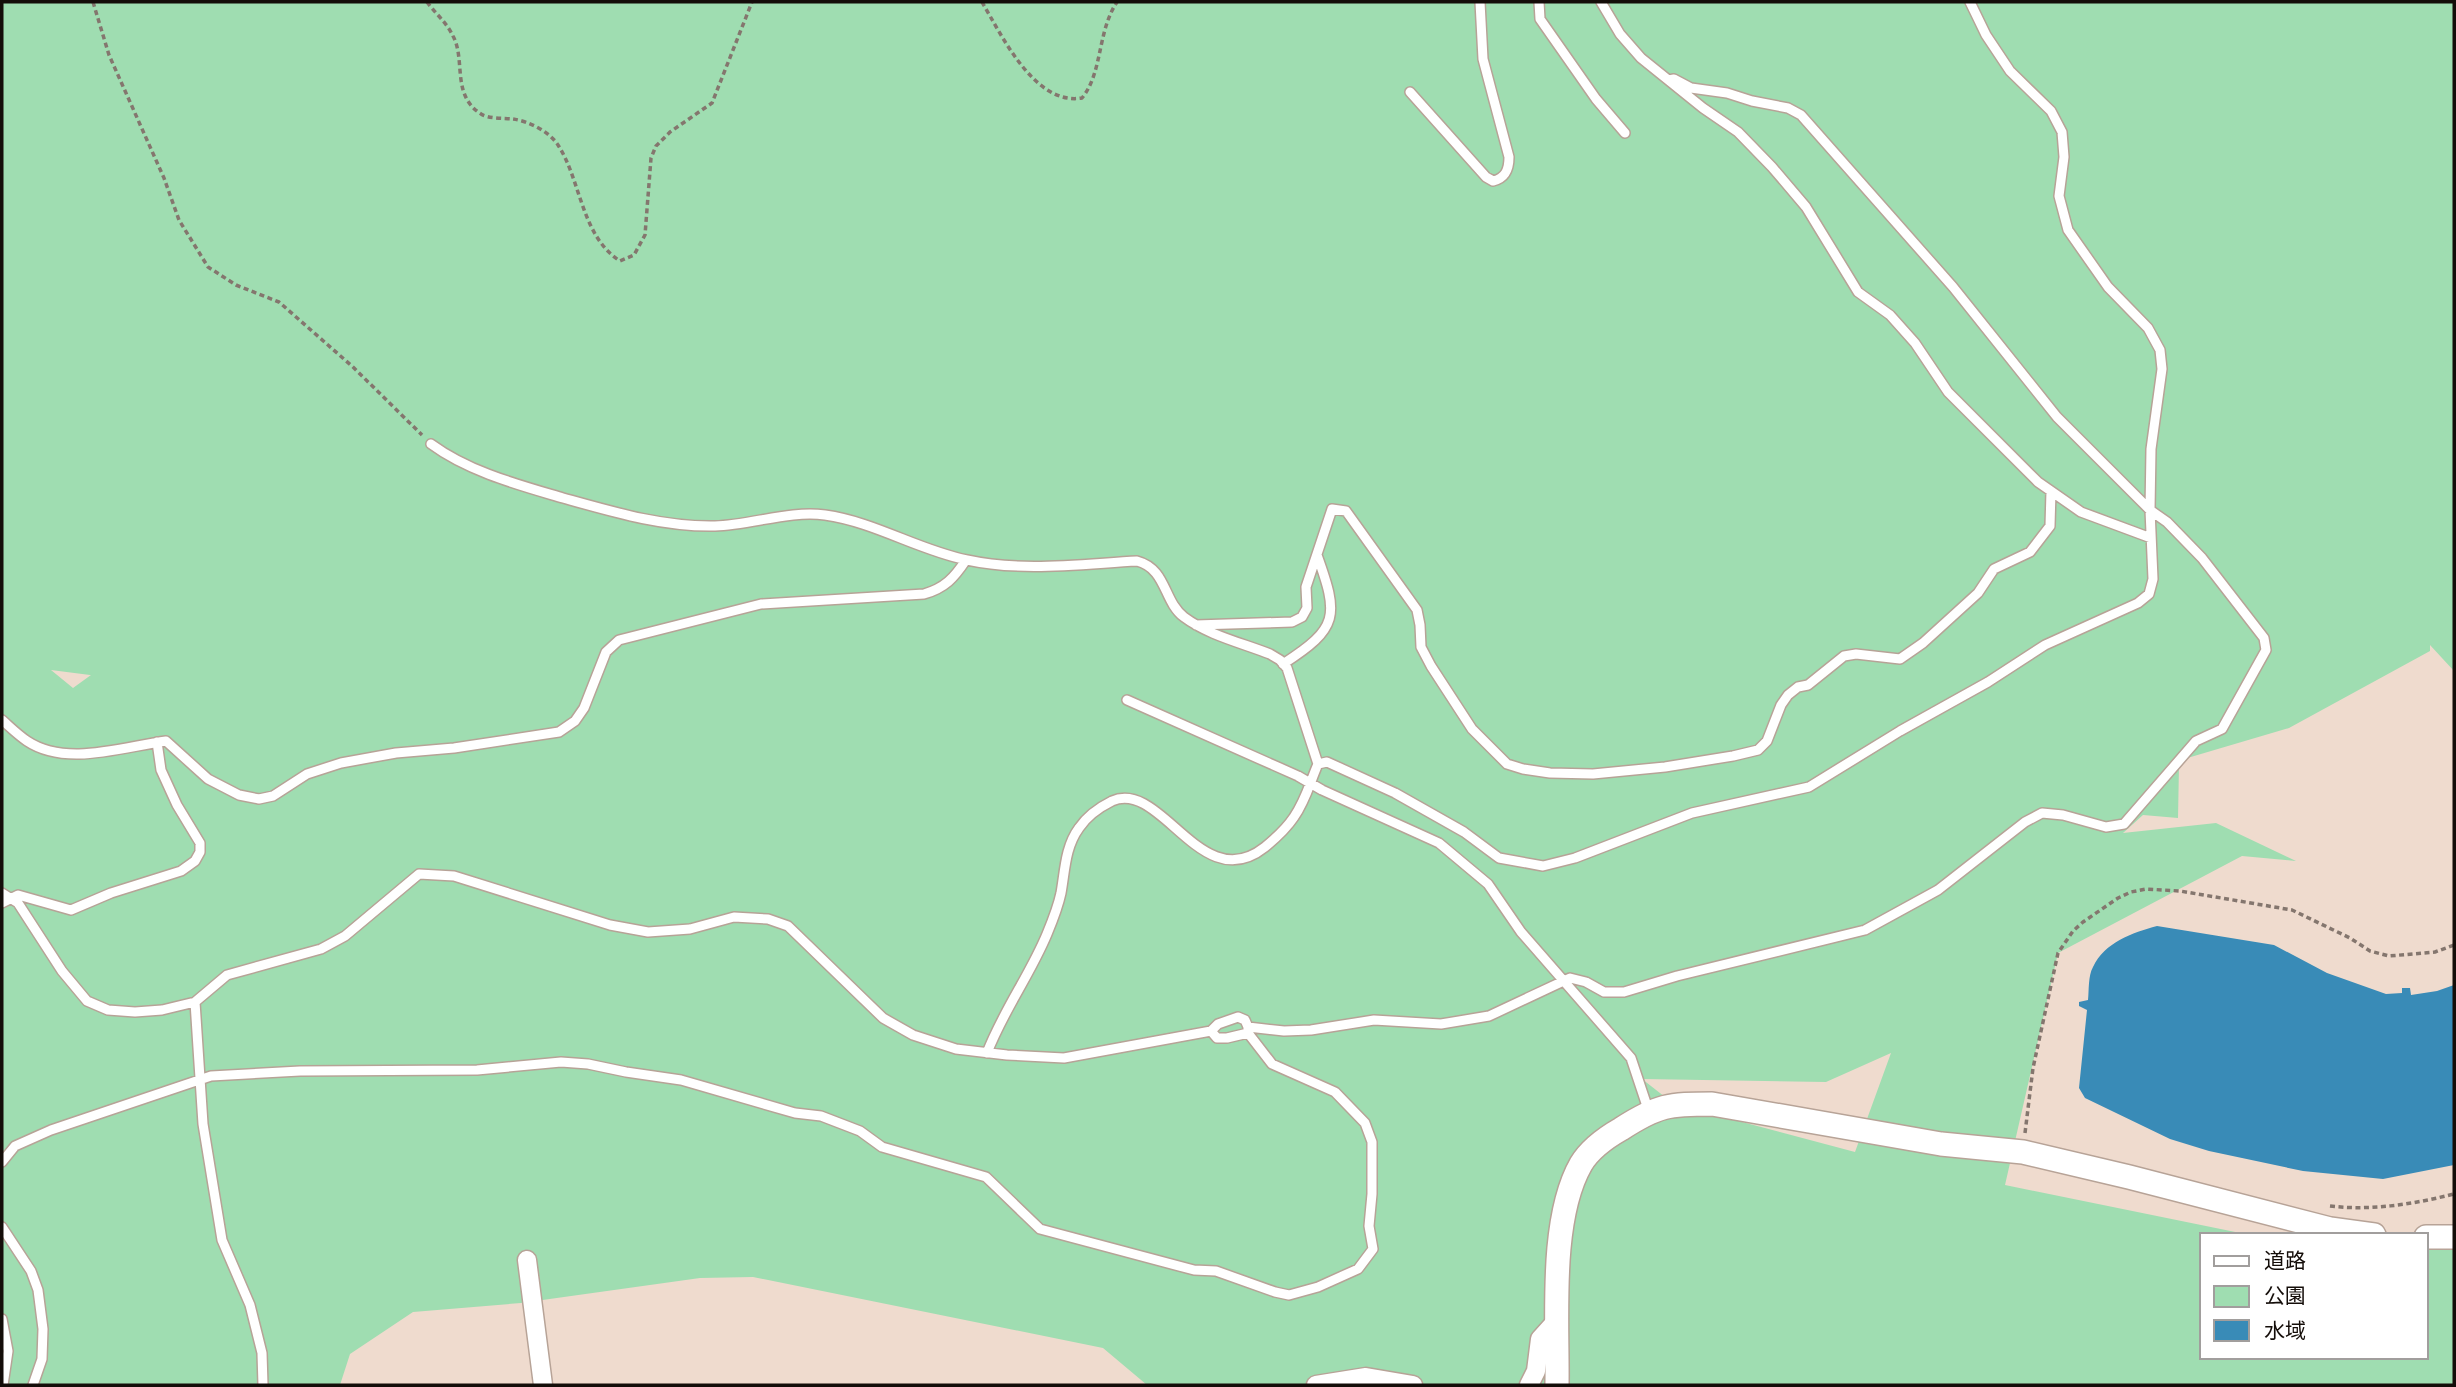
<svg xmlns="http://www.w3.org/2000/svg" width="2456" height="1387" font-family="'PT Sans','Noto Sans JP',sans-serif">
<rect width="100%" height="100%" fill="#efdbce"/>
<path fill="#9fddb1" fill-rule="evenodd" d="M2 2H2454V671L2430 645V651L2289 728 2184 759 2179 765 2178 818 2143 815 2123 833 2216 823 2296 861 2242 856 2058 953 2005 1185 2250 1235H2202V1357H2426V1248L2454 1245V1385H1147L1103 1348 753 1277 700 1278 521 1303 413 1312 350 1354 340 1385H2ZM51 670 90 675H91L73 688ZM1891 1053 1855 1152 1674 1104 1642 1079 1826 1082Z"/>
<path fill="#398bb7" d="M2157 926 2274 945 2327 973 2386 994 2402 993V988H2410L2411 995 2437 991 2454 985V1165L2383 1179 2303 1171 2209 1151 2170 1139 2085 1098 2079 1088 2087 1010 2079 1006V1002L2088 1000C2089 990 2088 976 2093 967 2105 942 2132 933 2157 926Z"/>
<g fill="none" stroke-linecap="round" stroke-linejoin="round">
<g stroke="#b7a397" stroke-width="12">
<path id="service" d="M1539 2 1540 19 1596 99 1625 133
M1601 2 1620 34 1641 58 1703 108 1738 132 1772 167 1806 207 1858 292 1890 315 1915 343 1948 392 2038 482 2081 512 2151 538
M1410 92 1486 177 1493 181C1506 178 1509 169 1509 157L1483 59 1480 2
M431 444C469 472 519 485 563 498 613 512 663 527 715 526 751 525 790 510 825 515 875 522 918 550 967 560 1022 572 1081 564 1137 561 1167 569 1163 601 1184 617 1208 635 1242 643 1270 654L1280 660 1287 668 1318 764
M1196 625 1292 622 1302 617 1307 608 1306 587 1332 509 1346 511 1417 610 1420 625 1421 647 1431 666 1472 729 1507 764 1523 769 1550 773 1593 774 1665 767 1733 756 1758 750 1767 741 1781 705 1788 695 1798 687 1808 685 1844 656 1856 654 1900 659 1923 643 1978 593 1994 569 2030 552 2050 526 2051 491
M1283 664C1339 628 1339 616 1317 555
M1127 700 1298 776 1322 790 1439 843 1488 884 1521 932 1631 1058 1649 1112
M2 720C10 727 18 735 27 741 66 767 122 747 166 741L208 779 239 795 259 799 273 796 307 774 341 763 396 753 454 748 559 732 575 721 584 708 606 652 619 640 761 604 924 594C945 588 954 578 966 560
M2 893 18 903 62 971 87 1001 108 1010 135 1012 162 1010 195 1002 227 975 321 949 345 936 419 874 454 876 610 925 648 932 690 929 734 917 768 919 788 926 883 1018 913 1035 956 1049 1007 1055 1064 1058 1211 1031
M2 903 18 895 71 910 111 893 181 871 195 861 200 852V843L177 805 161 770 157 742
M195 1002 203 1124 222 1240 250 1305 262 1353 263 1385
M1248 1027V1033L1227 1038H1217L1211 1031 1218 1024 1238 1017 1245 1020 1248 1027 1284 1031 1311 1030 1374 1020 1441 1024 1489 1016 1570 978 1586 982 1604 992H1624L1677 976 1865 930 1938 890 2025 822 2042 813 2063 815 2106 827 2124 824 2196 741 2222 729 2266 650 2264 638 2202 558 2167 522 2150 510 2057 417 1953 287 1801 115 1788 108 1752 101 1727 93 1691 88 1674 79 1669 80
M987 1053C1003 1011 1030 975 1047 934 1052 922 1058 907 1061 893 1065 871 1065 847 1079 828 1087 816 1100 807 1112 801 1162 779 1201 898 1265 847 1276 838 1286 829 1294 817 1306 800 1310 782 1318 764L1327 762 1395 793 1464 832 1499 858 1543 866 1575 858 1692 813 1809 787 1900 731 1988 682 2045 645 2138 603 2149 594 2153 579 2150 510 2151 449 2162 369 2160 350 2148 328 2108 287 2068 230 2059 196 2064 157 2062 132 2051 111 2010 71 1986 35 1970 2
M2 1162 15 1146 51 1130 211 1076 300 1071 477 1070 561 1062 588 1064 626 1072 681 1080 795 1113 821 1116 860 1131 882 1147 986 1177 1040 1229 1194 1270 1216 1271 1275 1292 1289 1295 1318 1287 1358 1269 1373 1249 1369 1226 1372 1194V1142L1365 1123 1335 1092 1272 1064 1248 1033
M2 1227 31 1271 38 1290 43 1329 42 1359 33 1385
M2 1319 8 1351 3 1385"/>
</g>
<g stroke="#b7a397" stroke-width="21">
<path id="minor" d="M527 1260 543 1385
M1316 1385 1366 1377 1413 1385
M1529 1385 1536 1371 1540 1339 1558 1319"/>
</g>
<g stroke="#b7a397" stroke-width="26">
<path id="tertiary" d="M2426 1237H2454
M1557 1385C1558 1321 1549 1220 1581 1164 1590 1149 1607 1137 1621 1129 1658 1105 1669 1104 1712 1104L1941 1144 2023 1152 2129 1177 2330 1229 2374 1235"/>
</g>
<path stroke="#84766e" stroke-width="3.5" stroke-dasharray="5 3.5" stroke-linecap="butt" d="M93 2 109 55 164 178 179 220 208 267 236 285 279 302 353 367 422 435
M427 2C435 13 447 23 453 36 466 60 451 95 481 114 489 119 503 118 513 119 528 121 549 131 558 145 581 180 581 236 620 261L634 255 645 235 651 158 656 146 670 132 712 103 752 2
M982 2C1002 36 1035 106 1082 98 1103 72 1097 32 1117 2
M2025 1133 2033 1068 2058 953 2073 931 2083 922 2118 898 2131 892 2146 889 2180 891 2292 910 2350 938 2370 951 2389 956 2435 952 2454 945
M2330 1206C2372 1211 2414 1204 2454 1194"/>
<use href="#service" stroke="#fff" stroke-width="9"/>
<use href="#minor" stroke="#fff" stroke-width="18"/>
<use href="#tertiary" stroke="#fff" stroke-width="23"/>
</g>
<rect width="2456" height="1387" fill="none" stroke="#140d09" stroke-width="7"/>
<rect x="2200" y="1233" width="228" height="126" fill="#ffffff" stroke="#a19e9d" stroke-width="2"/>
<rect x="2214" y="1256" width="35" height="10" fill="#ffffff" stroke="#a19e9d" stroke-width="2"/>
<text x="2264" y="1268" font-size="21" fill="#140d09">道路</text>
<rect x="2214" y="1286" width="35" height="21" fill="#9fddb1" stroke="#a19e9d" stroke-width="2"/>
<text x="2264" y="1303" font-size="21" fill="#140d09">公園</text>
<rect x="2214" y="1320" width="35" height="21" fill="#398bb7" stroke="#a19e9d" stroke-width="2"/>
<text x="2264" y="1338" font-size="21" fill="#140d09">水域</text>
</svg>
